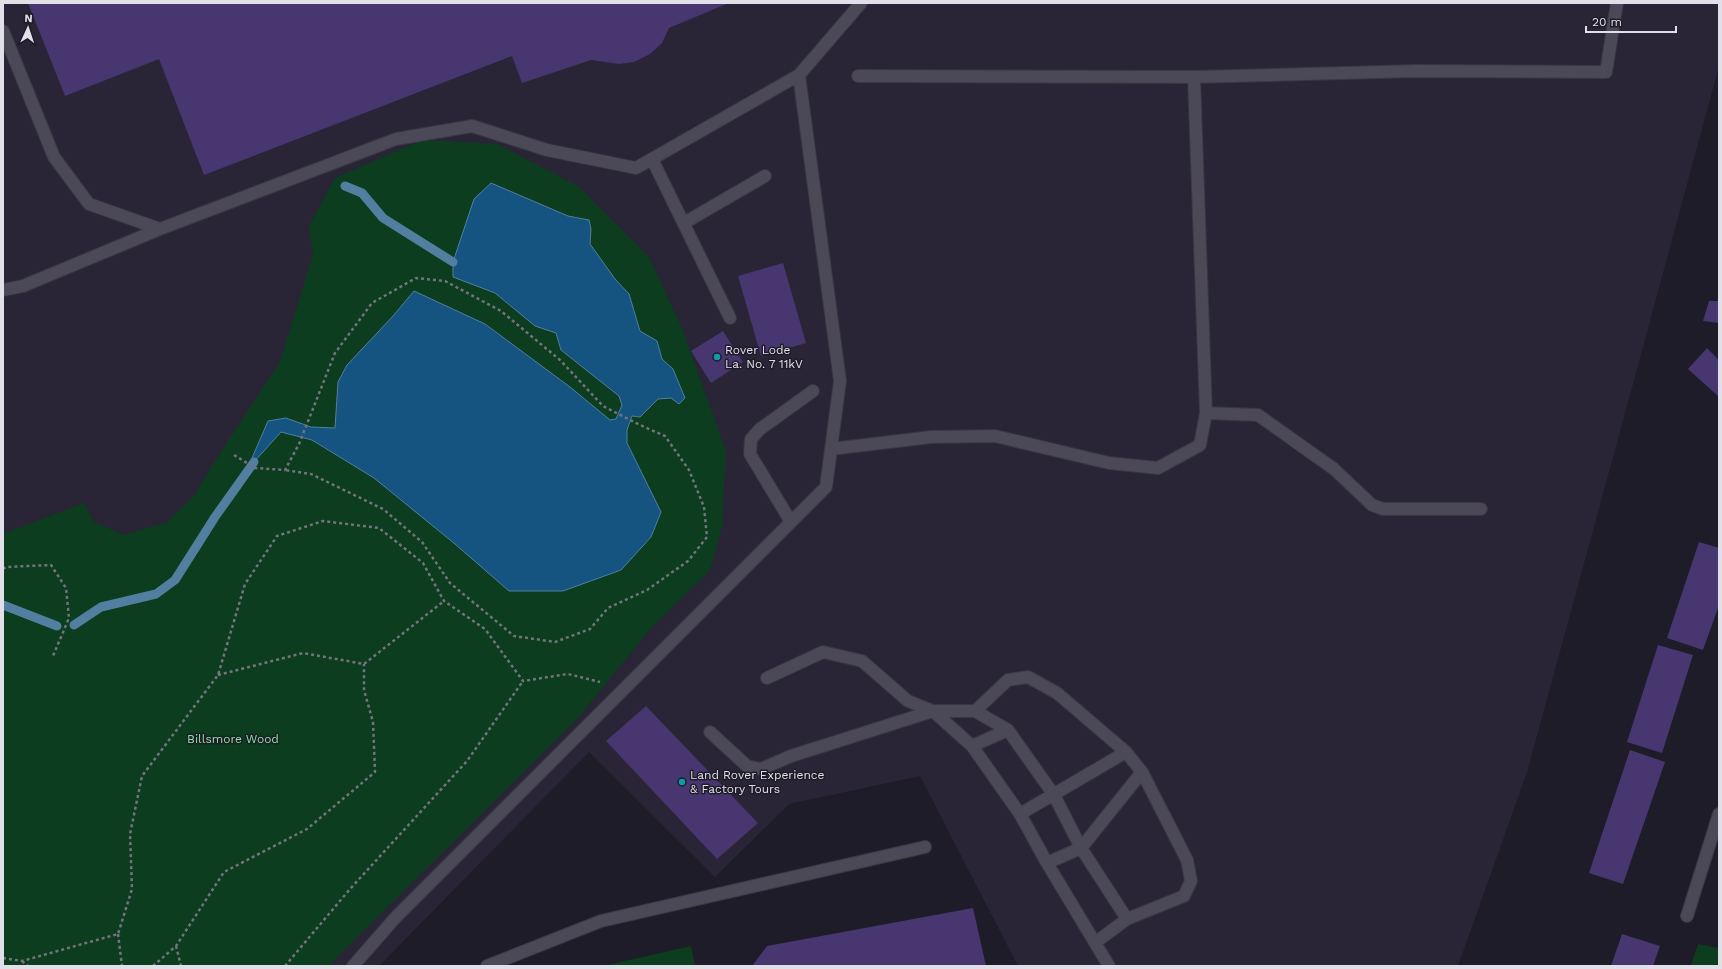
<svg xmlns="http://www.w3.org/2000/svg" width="1722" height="969" font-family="'Work Sans',sans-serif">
<rect width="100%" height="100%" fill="#1f1c29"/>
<path fill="#292537" d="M3 3H1719V66L1627 406 1527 772 1458 966H1018L920 776 789 804 715 877 589 752 379 966H3Z"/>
<path fill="#0b3d1e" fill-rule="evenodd" d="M422 140 497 144 578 186 649 257 681 326 726 451 722 527 710 570 651 628 578 718 328 966H3V534L84 503 94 522 124 535 167 522 195 495 211 467 280 362 313 254 309 226 335 178ZM414 291 485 324 570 387 610 420 510 591 455 544 374 478 312 440 281 432 286 418 311 427 335 428 338 382Z
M1698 944 1719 948V966H1691Z
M691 946 695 966H603Z"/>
<path fill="#155481" stroke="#527ea0" d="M491 183 568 216 589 220 591 229 590 244 615 279 629 294 640 331 657 341 662 359 673 369 685 398 679 404 671 398 658 399 640 417 632 416 627 430V443L661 512 651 537 621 570 563 591H509L455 544 374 478 312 440 281 432 254 462 252 458 268 421 286 418 311 427 335 428 338 382 347 365 393 316 414 291 485 324 570 387 610 420 616 419 622 405 619 396 561 350 556 333 535 326 495 293 453 277V262L474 199Z"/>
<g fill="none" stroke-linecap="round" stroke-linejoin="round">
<path stroke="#527ea0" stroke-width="9" d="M345 186 362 193 383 218 453 262
M3 605 57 626
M74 625 101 607 156 594 175 580 215 517 254 462"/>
</g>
<path fill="#473670" d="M28 3H729L669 28 662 43 650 54 634 62 619 64 591 60 522 83 512 56 204 175 159 59 65 96Z
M783 263 806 343 761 356 738 276Z
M1709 301H1719V323L1703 321Z
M723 331 743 362 711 383 691 351Z
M1707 348 1719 360V397L1688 369Z
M1699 542 1719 548V605L1703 650 1667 638Z
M1658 645 1693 655 1662 753 1627 742Z
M646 706 758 823 717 859 606 741Z
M1630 750 1665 762 1623 884 1589 873Z
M973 908 986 966H752L767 946Z
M1622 934 1660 946 1653 966H1611Z"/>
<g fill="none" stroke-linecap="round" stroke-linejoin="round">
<g stroke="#393740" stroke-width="14">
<path id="service" d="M3 31 54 157 89 204 160 229 396 139 472 126 547 150 636 168 799 75
M858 76 1194 77
M652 159 730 318
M684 223 765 176
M3 290 23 286 160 229
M1206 413 1258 415 1334 469 1372 505 1383 509H1481
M831 449 931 437 995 436 1109 463 1158 468 1200 445 1206 413 1194 77 1415 71 1606 72 1617 3
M791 522 750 454 751 439 760 429 813 391
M767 678 823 652 862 661 908 701 933 711H975L1008 730 1054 795 1081 848 1127 919 1184 896 1191 881 1187 860 1142 772 1126 752 1057 693 1028 677 1008 680 975 711
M710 732 747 766 761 769 791 756 933 711 972 746 1020 814 1047 863 1109 966
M972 746 1008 730
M1020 814 1126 752
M1047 863 1081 848 1142 772
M1096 942 1127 919
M353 966 395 918 826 487 840 381 799 75 861 3
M487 966 601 921 925 847"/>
</g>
<g stroke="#393740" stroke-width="14">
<path id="minor" d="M1687 916 1719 814"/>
</g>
<path stroke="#75737e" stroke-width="2.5" stroke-dasharray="3 3" stroke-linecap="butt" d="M234 455 255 468 285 470 299 444 335 353 372 303 416 278 445 281 501 311 560 360 603 406 640 425 665 436 689 470 704 507 707 537 688 561 647 590 608 608 590 629 555 642 514 636 450 583 422 542 383 509 311 474 285 470
M3 569 6 567 51 565 66 588 69 618 53 656
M218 675 303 653 364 664 444 601
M118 934 122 966
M176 946 181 966
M3 958 22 961 118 934 132 889 130 834 142 776 218 675 245 584 277 536 323 521 379 528 423 563 444 601 485 629 523 681 568 674 600 682
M22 961 28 966
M153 966 176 946 224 872 307 829 375 772 373 722 364 690V664
M285 966 350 889 467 761 523 681"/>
<use href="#service" stroke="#4b4857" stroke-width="12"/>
<use href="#minor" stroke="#4b4857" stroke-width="12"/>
</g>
<g fill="#0f9aa8" stroke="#1f1c29" stroke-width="1.5">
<circle cx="717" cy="357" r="4"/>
<circle cx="682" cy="782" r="4"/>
</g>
<g text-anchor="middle" stroke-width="3" stroke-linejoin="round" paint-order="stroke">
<g font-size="12" fill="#e1dfe8" stroke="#1f1c29" text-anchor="start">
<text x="725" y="354">Rover Lode<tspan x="725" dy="14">La. No. 7 11kV</tspan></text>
<text x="690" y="779">Land Rover Experience<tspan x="690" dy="14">&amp; Factory Tours</tspan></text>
</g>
<g font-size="12" fill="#8ae3a1" stroke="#1f1c29">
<text x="233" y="743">Billsmore Wood</text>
</g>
</g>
<rect width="1722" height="969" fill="none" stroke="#e1dfe8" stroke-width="8"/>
<g transform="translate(28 28) rotate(3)" stroke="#1f1c29" stroke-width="3" paint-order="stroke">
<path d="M0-3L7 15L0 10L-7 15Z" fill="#e1dfe8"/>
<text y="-6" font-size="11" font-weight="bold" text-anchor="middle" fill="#e1dfe8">N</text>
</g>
<path d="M1586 26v6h90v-6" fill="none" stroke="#e1dfe8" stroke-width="2"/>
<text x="1592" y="26" font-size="12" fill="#e1dfe8" stroke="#1f1c29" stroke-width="3" paint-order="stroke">20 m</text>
</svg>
